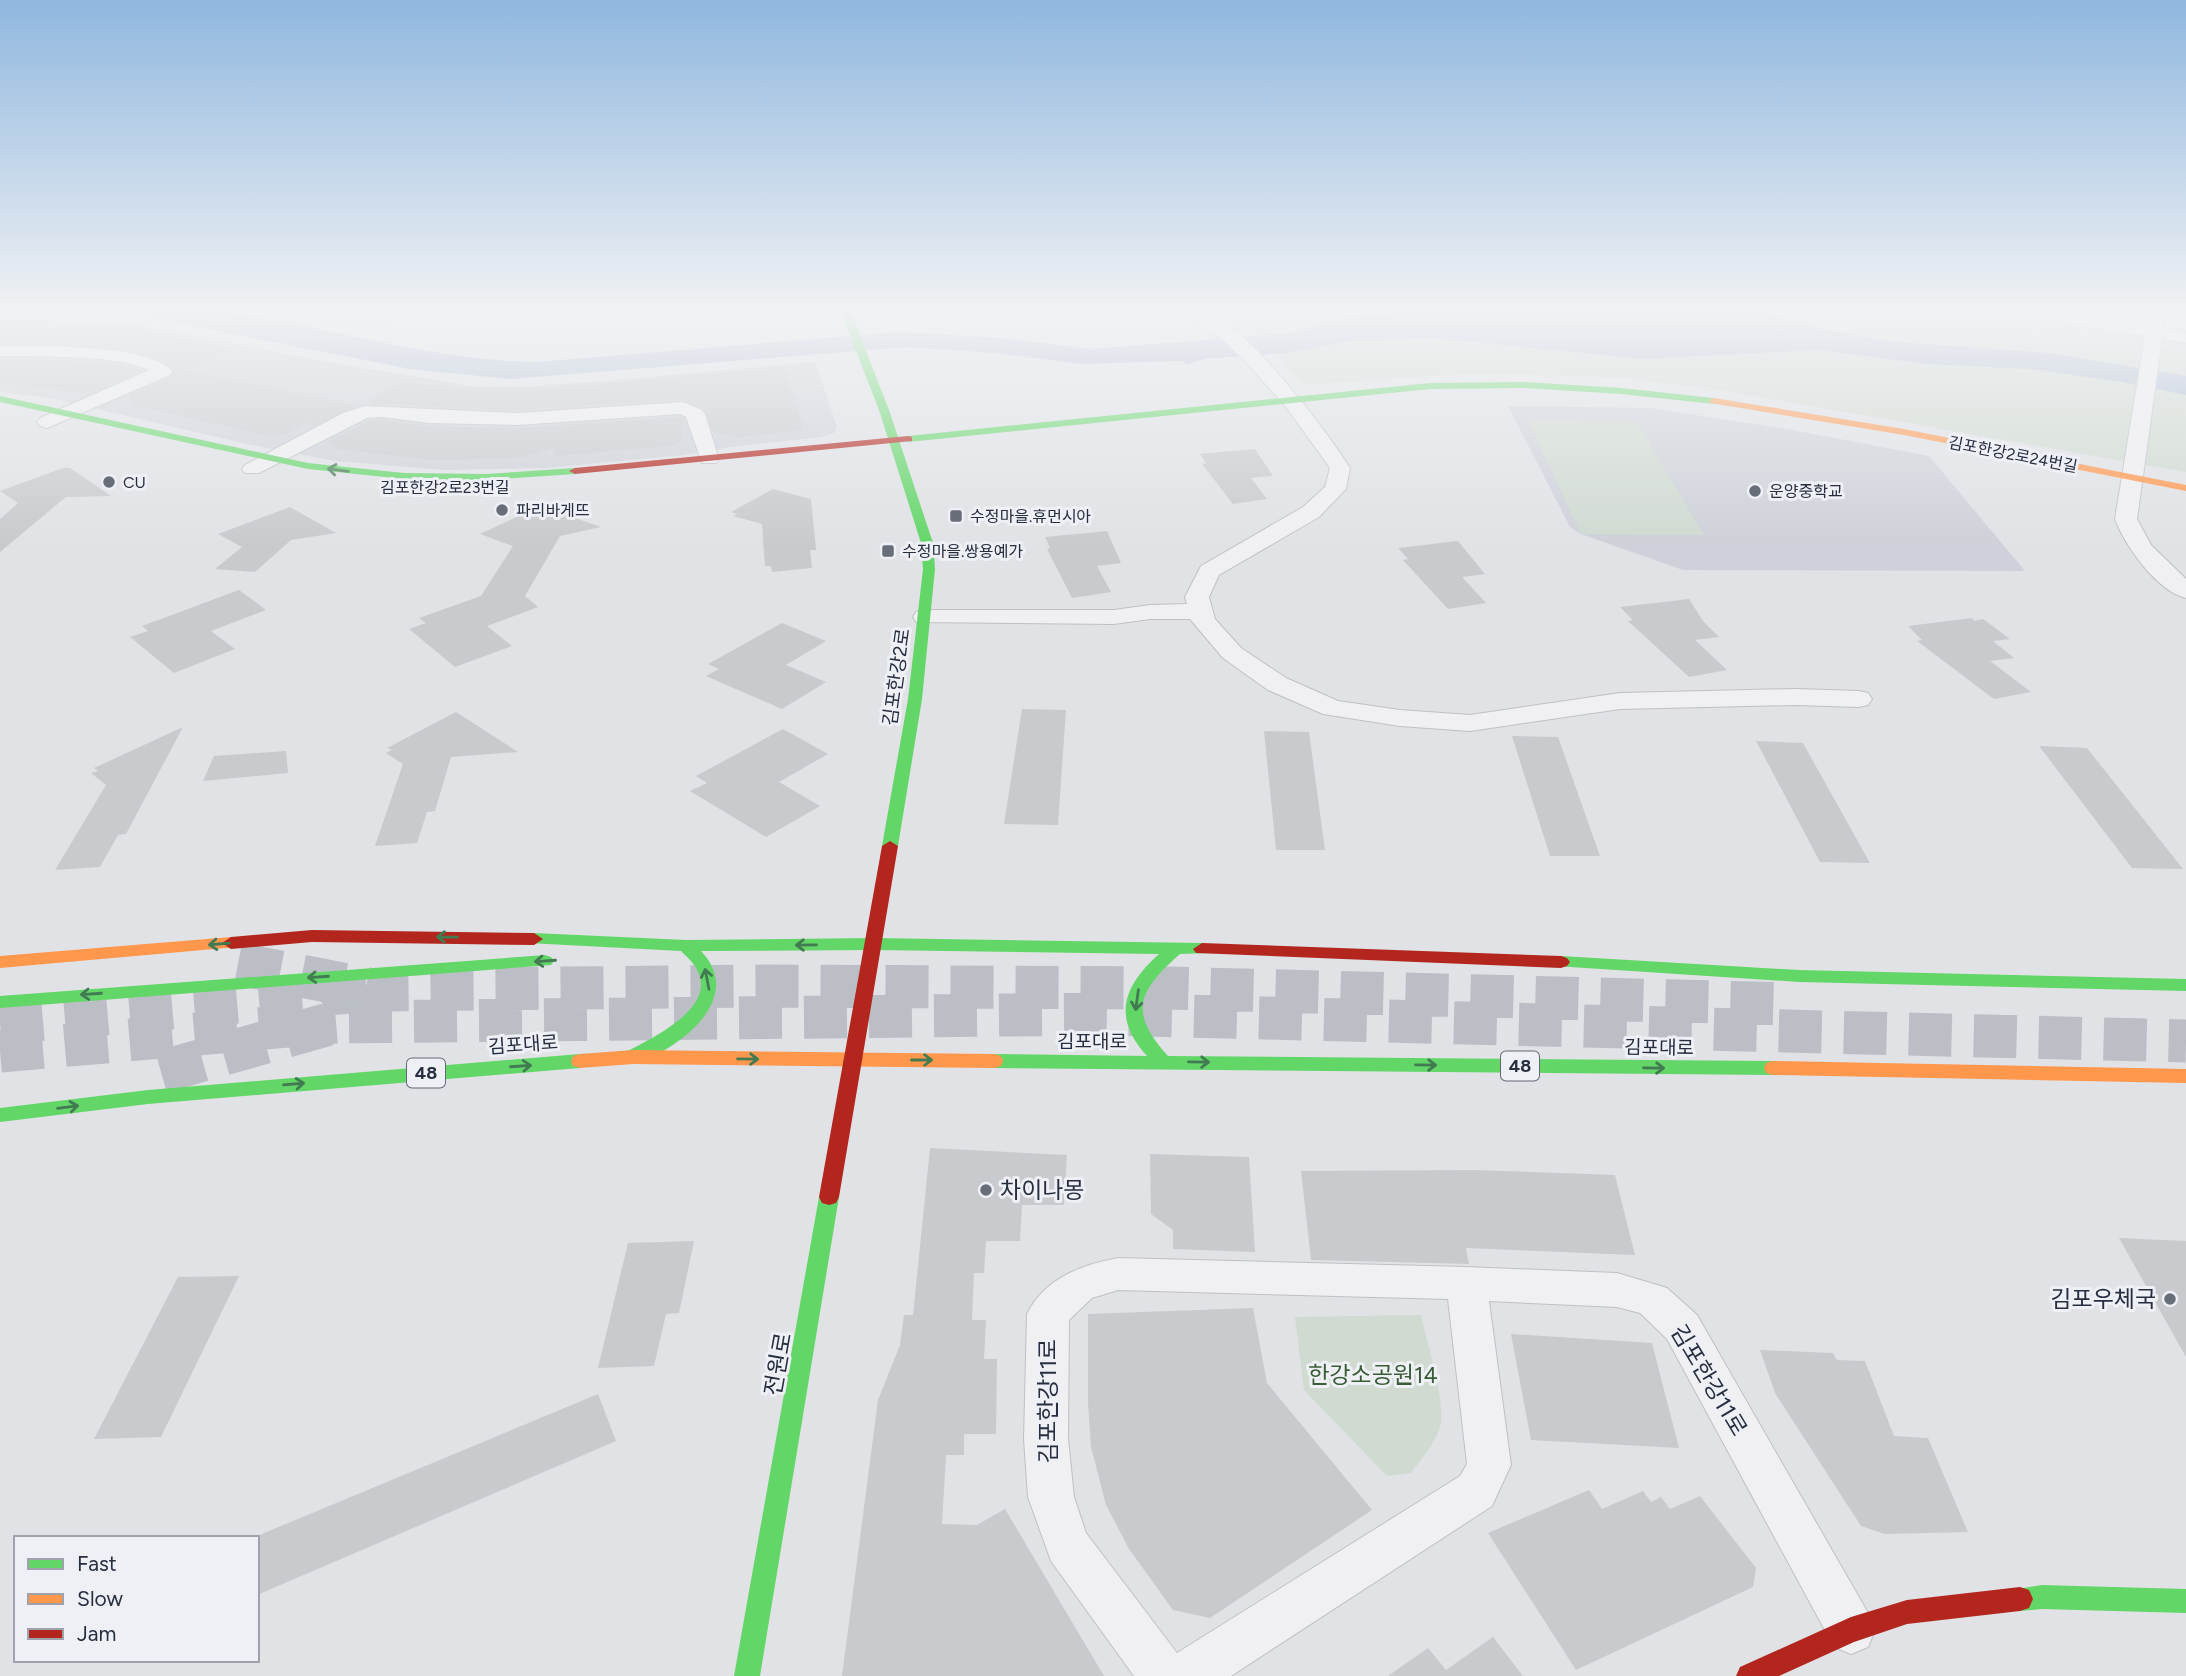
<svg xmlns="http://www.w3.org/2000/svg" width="2186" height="1676" font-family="Figtree,'Noto Sans KR',sans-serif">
<rect width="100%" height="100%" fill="#e0e2e6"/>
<path fill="#ced1d9" d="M0 310H33L49 318 134 324 333 363 472 386H529L594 382 815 362 837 427 834 433 821 437 730 447 684 455 545 468 444 470 335 461 247 444 50 398 0 392Z
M271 310H415L371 330Z
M1508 406 1651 408 1793 430 1929 456 2025 571 1683 570 1581 534 1570 527Z"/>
<path fill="#d0dad1" d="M1215 310H1986L2072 327 2186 343V472L1719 390 1622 378 1484 373 1313 384 1299 382 1271 347 1242 325Z
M1528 421 1637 422 1704 535 1581 534Z
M1421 1315C1426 1341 1447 1404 1440 1427 1434 1445 1422 1458 1411 1473L1387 1476 1304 1390 1295 1317Z"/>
<path fill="#adbcd2" d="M83 310C123 310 177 305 216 311 324 325 427 360 536 362L899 332 1001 338 1090 349 1293 333 1341 319 1413 310H1755L1822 329 1885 341 2049 353 2186 376V395L2116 381 2030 369 1926 364 1818 350 1643 359 1433 338 1355 340 1285 353 1205 359 1186 365 1182 361 1081 364 994 353 906 347 511 379 410 369 122 312Z"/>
<path fill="#c8cace" d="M0 314 50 322 117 324 236 348 185 370 357 406 313 426 310 422 285 434 268 436 133 405 130 395 171 377 174 369 161 360 118 349 0 343Z
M0 359 96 361 142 370 91 393 0 382Z
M784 367 804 430 738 437 713 432 704 408 683 399 517 410 367 403 403 382 458 389H547Z
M679 417 684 419 686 425 682 424V442L670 446 555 456 556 447 521 458 433 460 336 449 328 441 368 421 382 420 429 426 517 428Z
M1255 449 1273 476 1251 478 1267 499 1233 504 1202 464 1206 463 1200 454Z
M63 468H70L111 496 66 497 0 552V519L18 503 0 491Z
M773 489 811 499 816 550H810L812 568 772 572 771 566H765L762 524 733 516 737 514 731 512Z
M540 506 601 527 560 536 525 596 538 607 487 626 512 646 455 667 409 629 426 623 419 618 481 596 513 546 480 534Z
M290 507 336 533 291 540 255 572 215 569 242 547 218 534Z
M1107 531 1121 563 1097 566 1111 592 1072 598 1047 549 1050 548 1045 537Z
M1458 541 1485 574 1462 577 1486 603 1448 609 1403 560 1408 559 1398 548Z
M239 590 266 610 211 631 235 649 174 673 130 637 148 631 142 626Z
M1689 599 1703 621 1719 637 1695 640 1727 670 1689 677 1628 621 1633 620 1620 607Z
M1972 618 1974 621 1983 619 2010 639 1993 641 2014 658 1990 661 2031 692 1994 699 1917 641 1922 640 1908 626Z
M782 623 826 641 786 665 826 682 782 709 706 676 719 669 708 664Z
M1022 709 1066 710 1058 825 1004 824Z
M456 712 518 752 451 757 435 811 427 812 417 843 375 846 403 764 386 753 392 750 387 748Z
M183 727 126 834 118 835 100 867 55 870 106 785 91 773 98 771 94 768Z
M783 729 828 754 779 782 820 806 766 837 690 791 707 783 696 776Z
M1264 731 1309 732 1325 850H1276Z
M1512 736 1558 737 1600 856H1550Z
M1756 741 1803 743 1870 863 1820 862Z
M2039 746 2087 748 2183 869 2132 868Z
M286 751 288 773 203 781 214 756Z
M930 1148 1067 1155 1064 1205H1022L1020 1241H986L984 1273H974L972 1320H986L984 1359H997L996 1434H964V1455H946L942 1524 977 1525 1005 1509 1104 1676H842L878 1400 900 1345 904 1315H913Z
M1150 1154 1249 1157 1255 1252 1173 1249V1230L1151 1214Z
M1474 1170 1615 1175 1635 1255 1466 1248 1469 1264 1311 1260 1301 1171Z
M2119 1238 2186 1241V1357Z
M694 1241 679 1313 666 1314 654 1366 598 1368 628 1243Z
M239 1276 161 1437 94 1439 178 1277Z
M1253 1308 1267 1383 1372 1510 1210 1618 1173 1610 1129 1549 1106 1505 1091 1447 1088 1403V1314Z
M1511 1334 1652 1343 1679 1448 1531 1440Z
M1760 1350 1833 1353 1837 1360 1865 1361 1894 1436 1928 1438 1968 1532 1885 1534 1861 1526 1775 1393Z
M598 1394 616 1441 257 1595V1536Z
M1589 1490 1602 1509 1643 1491 1651 1502 1661 1497 1670 1509 1700 1496 1756 1568 1753 1587 1576 1670 1488 1533Z
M1493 1637 1523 1676H1388L1428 1648 1446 1670Z"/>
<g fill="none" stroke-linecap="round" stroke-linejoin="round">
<path stroke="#bbbec5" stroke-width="43" stroke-dasharray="43 22" stroke-linecap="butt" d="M0 1023 374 990
M0 1051 336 1022"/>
<path stroke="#bbbec5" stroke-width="43" stroke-dasharray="43 22" stroke-linecap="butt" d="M238 964 374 990 770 986 1166 988 1794 1004
M161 1072 336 1022 1106 1014 2186 1041"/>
<g stroke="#bec0c4" stroke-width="2">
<path id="street" d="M1180 310C1187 310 1196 309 1202 310 1245 322 1326 430 1350 468L1346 489 1319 517 1219 575 1209 597 1215 619 1241 648 1286 678 1338 701 1400 710 1470 715 1620 693 1796 689 1859 691 1868 693 1872 699 1868 705 1859 707 1796 705 1620 709 1470 731 1400 726 1323 714 1268 690 1223 658 1190 619H1150L1114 624 916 622 913 617 916 612 925 610H1114L1150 605 1187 604 1185 597 1201 566 1303 507 1325 487 1330 468 1286 407 1244 360 1223 340Z
M2008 310H2049L2145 326 2144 310H2162L2163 329 2186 333V343L2162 339 2137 519 2151 545 2186 579V598C2157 591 2125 546 2115 519L2145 336 2017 315Z
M0 346C35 346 151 344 172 371L170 375 47 428 40 426 37 422 40 418 149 370C113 354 40 357 0 356Z
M683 402 702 410 705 414 719 459 716 463H702L686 417 680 414 517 425 429 423 382 417 367 418 259 473H245L242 469 245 465 343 413 365 406 517 413Z
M1118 1258 1466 1267 1617 1273 1667 1288 1697 1315 1868 1613 1875 1630 1868 1647 1851 1654 1834 1647 1667 1339 1640 1313 1617 1307 1489 1301 1511 1465 1492 1506 1231 1676H1134L1051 1561 1028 1497 1024 1439 1027 1314C1045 1278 1081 1265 1118 1258ZM1118 1290 1448 1299 1467 1464 1460 1476 1177 1653 1086 1533 1074 1497 1068 1439 1069 1320 1092 1298Z"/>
</g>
<use href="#street" fill="#f0f0f2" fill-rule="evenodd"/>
<path fill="#63d668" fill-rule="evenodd" d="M840 310H850L889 410 933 543 935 569 922 699 898 846 890 851 882 846 908 699 923 569 921 543 879 410Z
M1525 382 1621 388 1714 398 1719 401 1714 404 1621 394 1525 388 1430 389 908 442 903 439 908 436 1430 383Z
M0 396 308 463 404 473 487 474 575 468 581 471 575 474 487 480 404 479 308 469 0 402Z
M534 933 686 940 874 938 1202 943 1211 949 1208 953 1180 954C1138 991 1128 1012 1168 1056L1773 1061 1780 1063 1782 1068 1780 1073 1773 1075 994 1068 987 1066 985 1061 987 1056 994 1054 1147 1056C1112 1018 1123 986 1159 954L874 950 701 951C747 999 677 1051 633 1064L626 1062 624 1057 626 1052C652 1038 720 1007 696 968 693 962 686 956 681 951L528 943 525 939Z
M545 955 551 957 554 961 551 965 0 1008V996Z
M1561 956 1799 970 2186 979V991L1799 982 1555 966 1552 962 1555 958Z
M580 1054 587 1056 589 1061 587 1066 580 1068 148 1104 0 1122V1108L148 1090Z
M829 1189 836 1191 839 1197 760 1676H734L819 1197 822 1191Z
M2042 1585 2186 1589V1613L2042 1609 2020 1611 2011 1608 2007 1599 2011 1590Z"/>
<path fill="#ff974d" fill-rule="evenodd" d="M1714 398 1904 429 2186 485V491L1904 435 1710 403V399Z
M231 937 237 939 240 943 237 947 0 968V956Z
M633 1050 994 1054 1001 1056 1003 1061 1001 1066 994 1068 633 1064 580 1068 573 1066 571 1061 573 1056 580 1054Z
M1773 1061 2186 1069V1083L1773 1075 1766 1073 1764 1068 1766 1063Z"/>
<path fill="#b3261e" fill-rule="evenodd" d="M908 436 912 437V441L575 474 569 471 575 468Z
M890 841 898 846 839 1197 836 1203 829 1205 822 1203 819 1197 882 846Z
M312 930 534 933 543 939 534 945 312 942 231 949 222 943 231 937Z
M1202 943 1561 956 1567 958 1570 962 1567 966 1561 968 1196 953 1193 949Z
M2020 1587 2029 1590 2033 1599 2029 1608 2020 1611 1907 1624 1854 1642 1779 1676H1736L1740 1667 1851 1617 1907 1600Z"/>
</g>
<defs><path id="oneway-shaft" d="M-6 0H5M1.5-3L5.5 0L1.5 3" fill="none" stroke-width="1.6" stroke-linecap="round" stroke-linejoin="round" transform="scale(1.75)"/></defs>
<g stroke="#427a52">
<use href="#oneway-shaft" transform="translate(338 470) rotate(-173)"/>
<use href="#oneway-shaft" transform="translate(447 937) rotate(-179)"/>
<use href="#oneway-shaft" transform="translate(219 944) rotate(175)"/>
<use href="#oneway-shaft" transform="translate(806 945) rotate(179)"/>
<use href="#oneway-shaft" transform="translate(545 961) rotate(176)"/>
<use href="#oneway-shaft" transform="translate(318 977) rotate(176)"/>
<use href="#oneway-shaft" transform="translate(707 979) rotate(-101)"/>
<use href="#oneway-shaft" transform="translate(91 994) rotate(176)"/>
<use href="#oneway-shaft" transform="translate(1137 1000) rotate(98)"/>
<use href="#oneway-shaft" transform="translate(748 1059) rotate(1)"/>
<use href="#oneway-shaft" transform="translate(922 1060)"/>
<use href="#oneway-shaft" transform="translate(1199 1062) rotate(1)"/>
<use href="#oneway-shaft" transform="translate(1426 1065) rotate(1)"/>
<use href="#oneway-shaft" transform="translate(521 1066) rotate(-4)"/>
<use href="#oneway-shaft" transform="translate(1654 1068) rotate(1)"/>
<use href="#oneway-shaft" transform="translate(294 1084) rotate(-5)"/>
<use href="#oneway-shaft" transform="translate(68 1107) rotate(-7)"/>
</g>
<linearGradient id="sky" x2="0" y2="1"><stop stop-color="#90b7df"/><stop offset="0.57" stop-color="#f1f2f4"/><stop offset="1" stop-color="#f1f2f4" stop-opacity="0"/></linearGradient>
<rect width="2186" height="545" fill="url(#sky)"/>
<g fill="#686d7a" stroke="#eef0f6" stroke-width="2.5">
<circle cx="109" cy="482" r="7"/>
<circle cx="1755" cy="491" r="7"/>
<circle cx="502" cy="510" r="7"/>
<rect x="949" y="509" width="14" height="14" rx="3.5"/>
<rect x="881" y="544" width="14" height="14" rx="3.5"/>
<circle cx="986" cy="1190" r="7"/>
<circle cx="2170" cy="1299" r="7"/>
</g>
<g text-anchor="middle" stroke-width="6" stroke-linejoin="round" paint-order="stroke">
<g font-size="16" fill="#272e40" stroke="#eef0f6">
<text transform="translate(2013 454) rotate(11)" y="6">김포한강2로24번길</text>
<text x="445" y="493">김포한강2로23번길</text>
</g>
<g font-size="16" fill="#272e40" stroke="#eef0f6" text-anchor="start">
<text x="123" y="488">CU</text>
<text x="1769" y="497">운양중학교</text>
<text x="516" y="516">파리바게뜨</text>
<text x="970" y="522">수정마을.휴먼시아</text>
<text x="902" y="557">수정마을.쌍용예가</text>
</g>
<g fill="#eef0f6" stroke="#636877" stroke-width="2">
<rect x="1501" y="1051.5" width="38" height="29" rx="5"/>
<rect x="407" y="1058.5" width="38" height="29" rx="5"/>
</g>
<g font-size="18" font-weight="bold" fill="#272e40">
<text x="1520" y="1072">48</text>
<text x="426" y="1079">48</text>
</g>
<g font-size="19" fill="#272e40" stroke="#eef0f6">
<text transform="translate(896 677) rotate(-82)" y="7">김포한강2로</text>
<text x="1092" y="1048">김포대로</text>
<text transform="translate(523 1044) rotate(-4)" y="7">김포대로</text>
<text transform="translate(1659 1047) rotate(1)" y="7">김포대로</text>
</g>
<g font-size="23" fill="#272e40" stroke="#eef0f6" text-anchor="start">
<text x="1000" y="1198">차이나몽</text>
<text x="2156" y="1307" text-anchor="end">김포우체국</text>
</g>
<g font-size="23" fill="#272e40" stroke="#eef0f6">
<text transform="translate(778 1364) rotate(-80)" y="8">전원로</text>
<text transform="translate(1709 1380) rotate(59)" y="8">김포한강11로</text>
<text transform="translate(1048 1401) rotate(-90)" y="8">김포한강11로</text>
</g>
<g font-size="23" fill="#385c33" stroke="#eef0f6">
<text x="1373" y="1383">한강소공원14</text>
</g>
</g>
<rect x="14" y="1536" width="245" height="126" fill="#eef0f6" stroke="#9ea2ad" stroke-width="2"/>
<rect x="28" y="1559" width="35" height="10" fill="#63d668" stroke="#9ea2ad" stroke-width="2"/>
<text x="77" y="1571" font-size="21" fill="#272e40">Fast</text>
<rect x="28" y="1594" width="35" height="10" fill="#ff974d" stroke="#9ea2ad" stroke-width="2"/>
<text x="77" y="1606" font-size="21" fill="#272e40">Slow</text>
<rect x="28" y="1629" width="35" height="10" fill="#b3261e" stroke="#9ea2ad" stroke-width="2"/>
<text x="77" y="1641" font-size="21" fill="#272e40">Jam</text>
</svg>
